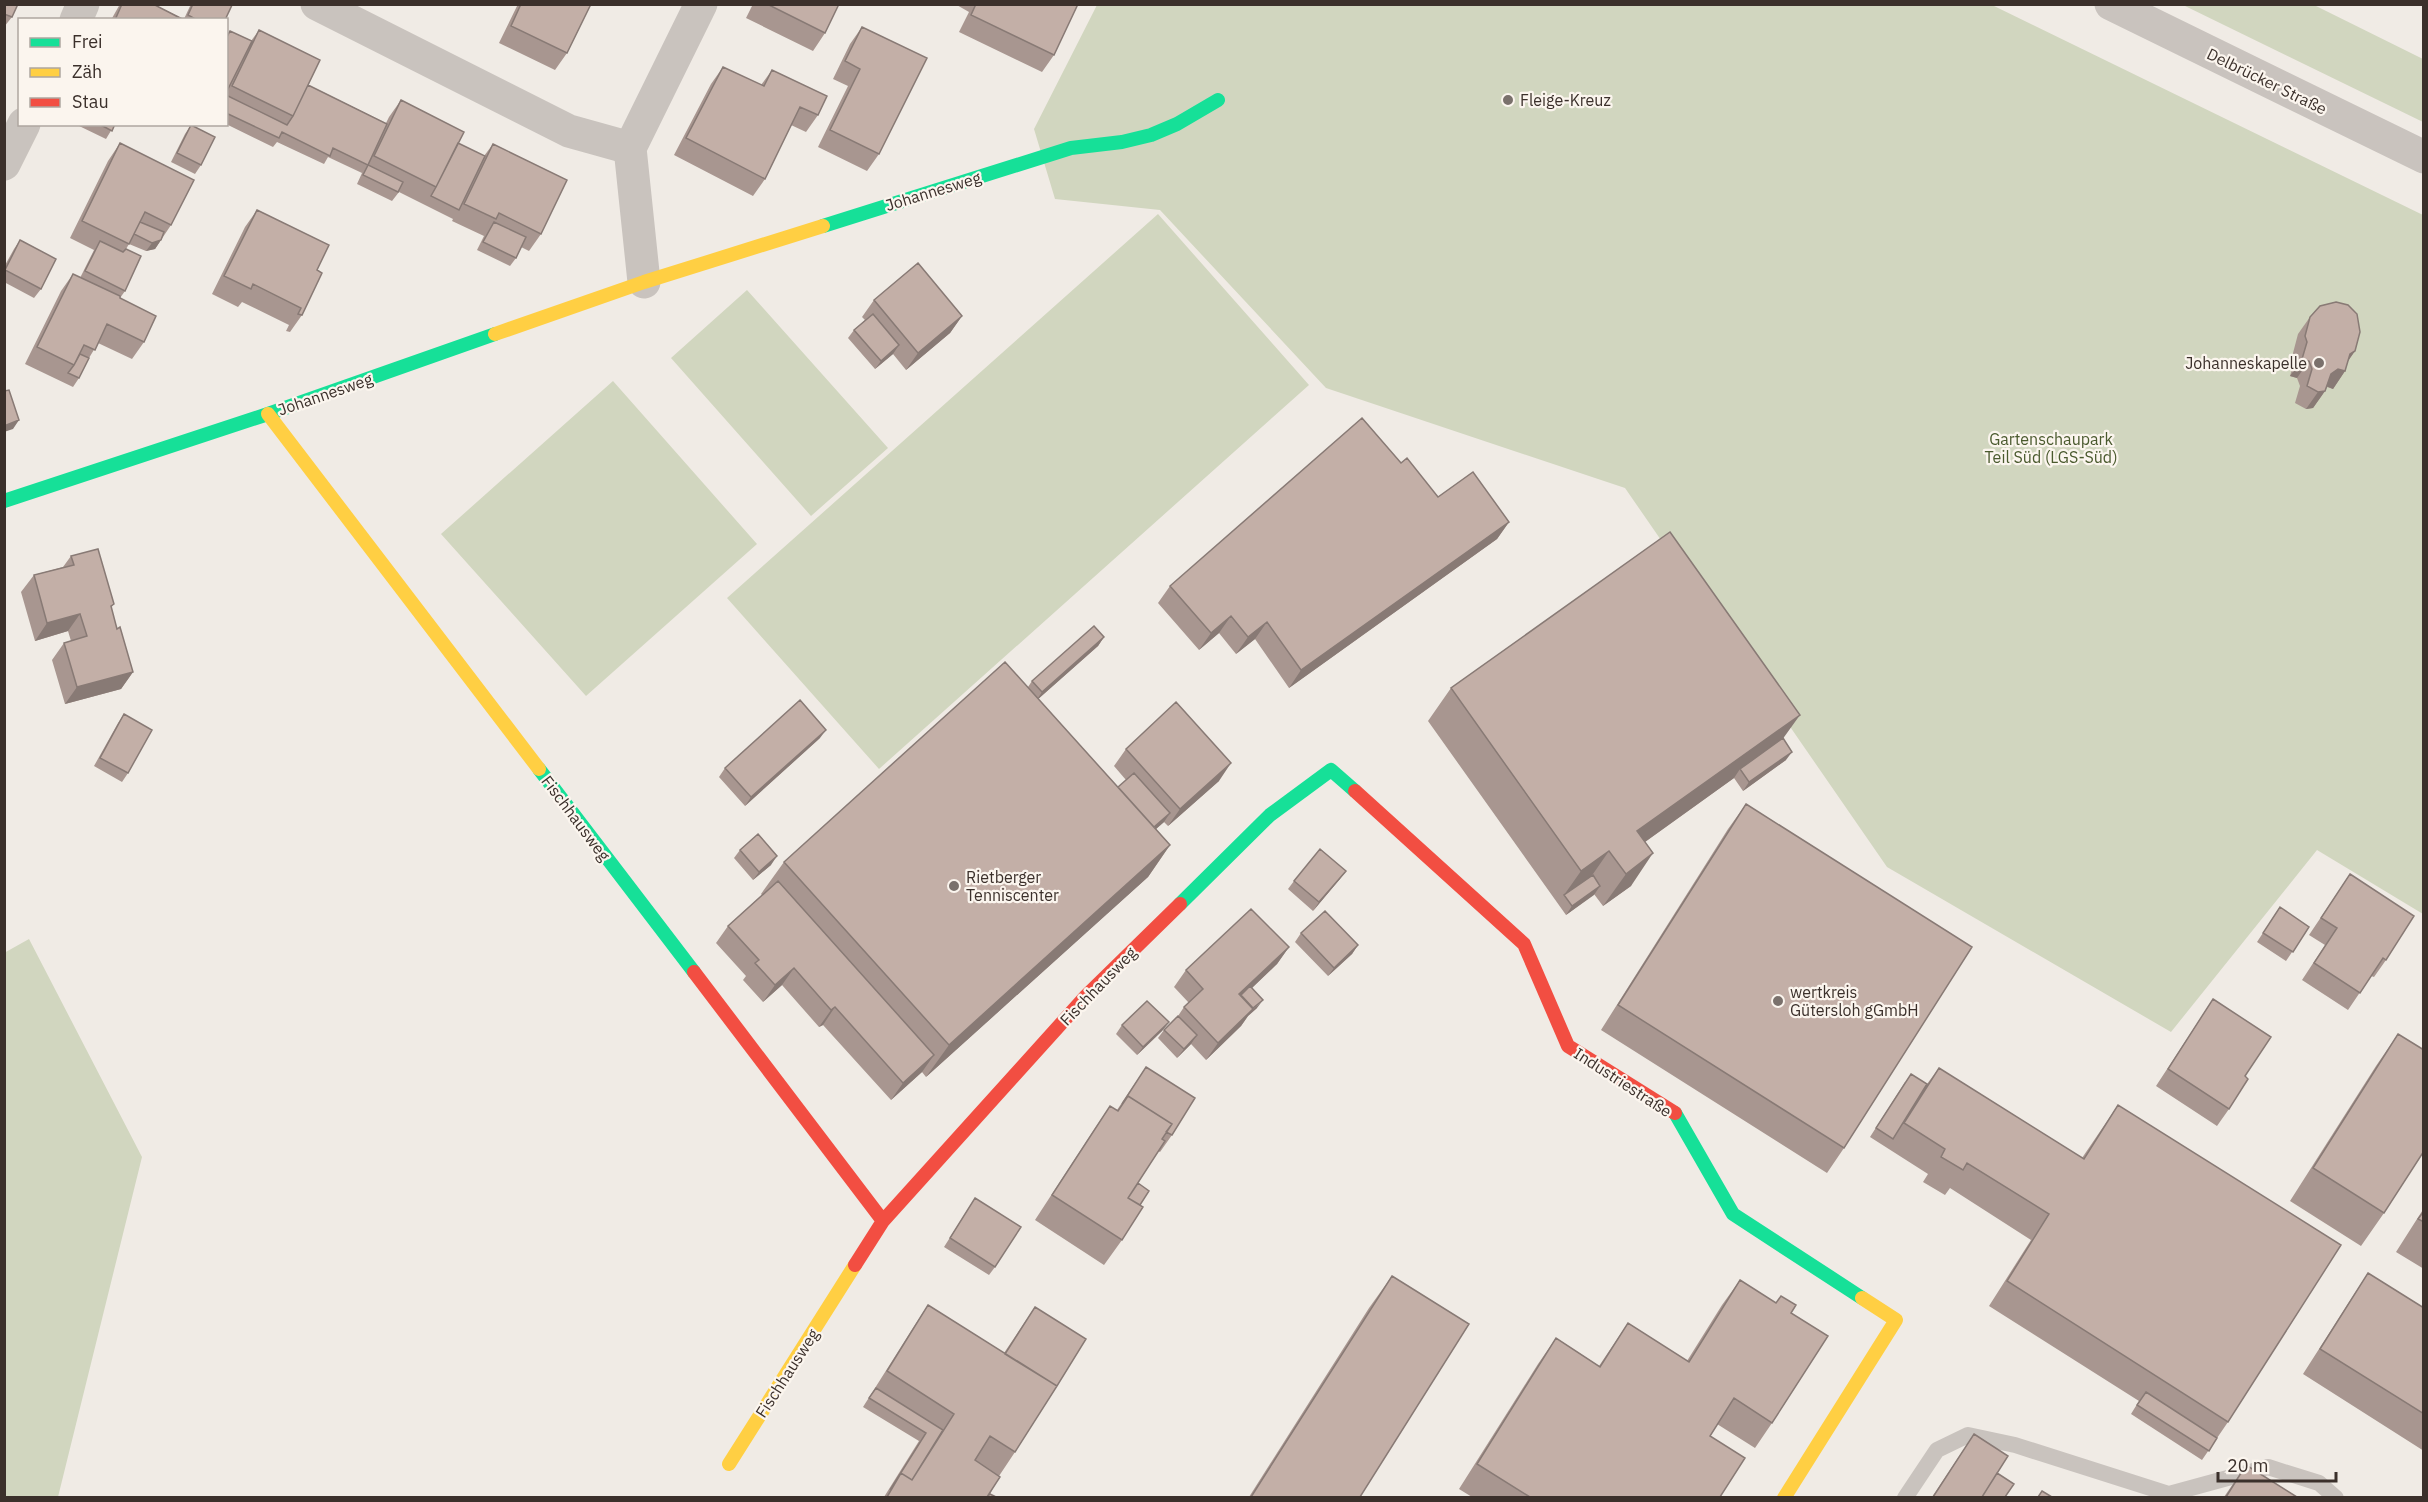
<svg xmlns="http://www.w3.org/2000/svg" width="2428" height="1502" font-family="'IBM Plex Sans',sans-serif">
<rect width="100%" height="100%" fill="#f0ebe5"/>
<path fill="#d1d6bf" d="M1097 5H1992L2423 215V914L2317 850 2171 1032 1887 867 1625 488 1326 388 1160 210 1055 199 1034 129Z
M2183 5H2314L2423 59V122Z
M1158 214 1309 385 879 769 727 598Z
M747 290 888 448 811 516 671 358Z
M613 381 757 544 586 696 441 534Z
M29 939 142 1157 58 1497H5L4 953Z"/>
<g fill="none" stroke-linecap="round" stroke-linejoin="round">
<path stroke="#c9c3be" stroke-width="16" d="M1905 1498 1937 1450 1968 1435 2015 1445 2169 1494 2268 1467 2319 1483 2336 1498"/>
<path stroke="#c9c3be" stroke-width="33" d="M317 4 569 131 630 148
M2111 4 2424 157
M76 20 83 4
M4 164 24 124
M644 282 630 148 701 4"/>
<path stroke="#16e098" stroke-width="14" d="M823 226 1071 148 1122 142 1151 135 1177 124 1218 100
M4 501 268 414 495 334
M539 769 694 972
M1180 904 1270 815 1331 770 1355 791
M1675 1113 1733 1214 1862 1298"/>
<path stroke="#ffcf43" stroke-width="14" d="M495 334 644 282 823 226
M268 414 539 769
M729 1464 855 1265
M1784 1498 1896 1320 1862 1298"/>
<path stroke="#f24e42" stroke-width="14" d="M1355 791 1524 944 1568 1046 1675 1113
M694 972 883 1221
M855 1265 883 1221 1086 996 1180 904"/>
</g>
<path fill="#a89690" d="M4 4 12 17 4 27Z
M120 4H153L184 19 191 4H230L225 20H111Z
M518 4H591L567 53 555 70 499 43Z
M753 4H839L825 33 813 51 746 18Z
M955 4H1078L1054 55 1042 72 959 32 969 12Z
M862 27 879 154 867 171 818 147 848 86 833 79 850 44Z
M259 30 308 85 386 123 389 117 401 100 458 143 484 156 493 144 541 234 529 251 521 247 516 258 510 266 477 250 485 234 484 236 452 221 453 219 399 192 392 201 357 184 362 173 328 157 324 164 277 142 273 147 226 124V36L230 31 251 41Z
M723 67 761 85 772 70 818 115 806 132 791 125 765 179 753 196 674 155 711 84Z
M75 124H115L106 139Z
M191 125 201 165 195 174 171 162 185 134Z
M120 143 171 225 155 249 146 251 129 244 126 249 125 291 120 298 144 342 132 359 98 343 89 358 79 378 73 387 25 364 61 291 73 274 80 278 94 250 70 238 108 161Z
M257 210 317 270 302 315 290 332 286 331 289 325 242 302 238 307 212 294 245 227Z
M20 240 41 289 34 298 4 282V267L14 249Z
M874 300 962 316 950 333 906 370 893 354 875 369 848 338 854 330 865 320 862 317Z
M2310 317 2355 351 2348 361 2345 371 2333 389 2327 387 2325 391 2313 408 2306 409 2295 403 2300 386 2297 378 2290 376 2295 359 2293 353 2298 334Z
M1401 463 1438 497 1509 522 1497 539 1289 688 1255 639 1236 654 1219 633 1199 650 1158 603 1170 586Z
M71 556 114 604 111 608 117 629 133 672 121 689 65 704 52 660 64 643 71 641 68 631 35 641 21 592 34 575 63 567Z
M1104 637 1098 646 1038 699 1118 787 1126 780 1114 766 1126 749 1219 781 1168 826 1164 822 1156 829 1170 845 1148 877 926 1077 922 1072 891 1100 823 1025 819 1027 782 985 763 1002 743 980 746 976 716 943 728 926 762 895 761 894 784 862 1028 687 1032 681Z
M1451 688 1783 738 1786 760 1743 791 1734 778 1645 842 1631 886 1603 906 1594 894 1566 915 1428 721Z
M124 714 128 773 122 782 94 766 118 723Z
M820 738 745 806 719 777 725 768Z
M1746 804 1844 1148 1827 1173 1601 1030 1728 829Z
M740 850 771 865 753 880 734 858Z
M1346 871 1339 880 1313 911 1288 889 1294 881Z
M2350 874 2386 960 2374 977 2371 976 2348 1010 2302 980 2325 945 2309 935Z
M2280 907 2309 927 2286 961 2257 942Z
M1301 933 1358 945 1352 954 1328 976 1295 942Z
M1289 947 1277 964 1252 988 1257 1008 1248 1016 1241 1026 1206 1060 1191 1044 1177 1058 1158 1038 1164 1030 1178 1016 1184 1007 1189 1003 1174 987 1186 970Z
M2213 999 2245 1076 2229 1109 2217 1126 2156 1086Z
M1169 1022 1162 1031 1137 1055 1116 1034 1122 1025Z
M2398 1034 2384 1213 2361 1246 2290 1201 2376 1066Z
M1146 1067 1172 1135 1160 1152 1158 1151 1138 1183 1140 1205 1122 1240 1104 1265 1035 1220 1093 1131 1110 1106 1117 1110Z
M1939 1068 2082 1158 2118 1105 2228 1422 2202 1460 2131 1414 2139 1401 1989 1306 2031 1240 1950 1188 1945 1195 1923 1182 1928 1174 1870 1137 1905 1082 1927 1084Z
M975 1198 995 1267 989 1275 944 1247Z
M2424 1208V1269L2396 1252Z
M2368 1273 2424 1308V1451L2303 1374 2351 1299Z
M1392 1276 1360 1497H1249L1369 1308Z
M1740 1280 1791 1313 1772 1423 1755 1448 1717 1424 1710 1436 1720 1497H1472L1459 1489 1538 1364 1556 1338 1599 1366 1628 1323 1687 1361 1722 1305Z
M928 1305 1004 1353 1035 1307 1015 1452 999 1476 990 1494 996 1497H884L919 1441 863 1407 911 1331Z
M1974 1434 1997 1473 2005 1497H1932Z
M2246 1465 2297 1497H2224Z"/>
<path fill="#887a75" d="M161 240 155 249 146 251 152 243Z
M962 316 950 333 906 370 918 353Z
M899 345 893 354 875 369 881 361Z
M2355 351 2343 368 2345 371 2333 389 2326 386 2331 374 2350 354Z
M2302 359 2309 361 2297 378 2290 376Z
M2325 391 2313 408 2306 409 2318 392Z
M19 420 13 429 4 432V426Z
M1509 522 1497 539 1289 688 1301 670Z
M80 614 68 631 35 641 47 623Z
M1231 616 1219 633 1199 650 1211 633Z
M1267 622 1255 639 1236 654 1248 637Z
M1104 637 1098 646 1036 701 1042 692Z
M133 672 121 689 65 704 77 687Z
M1800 715 1777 747 1740 769 1734 778 1617 862 1637 831Z
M826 730 820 738 745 806 751 797Z
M1792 752 1786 760 1743 791 1749 782Z
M1231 763 1219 781 1168 826 1180 809Z
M1170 813 1164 822 1140 843 1146 834Z
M1170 845 1148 877 926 1077 949 1045Z
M1609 851 1586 884 1564 895 1581 871Z
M1653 853 1631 886 1603 906 1626 874Z
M777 856 771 865 753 880 759 872Z
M1346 871 1339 880 1313 911 1319 902Z
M1600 886 1594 895 1566 915 1572 906Z
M1358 945 1352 954 1328 976 1334 968Z
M1289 947 1277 964 1235 1004 1239 994Z
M794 968 782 985 763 1002 775 985Z
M1263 1000 1257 1008 1248 1016 1241 1026 1206 1060 1218 1043Z
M835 1007 823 1025 819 1027 831 1010Z
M1169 1022 1162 1031 1137 1055 1143 1047Z
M1197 1035 1191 1044 1177 1058 1184 1049Z
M934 1055 922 1072 891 1100 903 1083Z"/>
<path fill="#c3afa7" stroke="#887a75" stroke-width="1.5" d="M4 4H18L12 17 4 14Z
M122 4H153L184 20H115Z
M193 4H230L232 5 225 20H197L188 15Z
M521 4H591L567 53 511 26Z
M767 4H839L825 33Z
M976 4H1078L1054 55 971 15Z
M862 27 927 58 879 154 830 130 860 69 845 61Z
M259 30 320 60 293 116 232 86Z
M230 31 252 41 226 93V39Z
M723 67 764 86 772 70 827 96 818 115 800 107 765 179 686 138Z
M308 85 387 124 368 165 403 182 398 192 363 175 368 165 333 148 330 156 282 132 279 138 226 113V95L287 125 293 116Z
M401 100 464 132 436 187 374 156Z
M99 124H115L112 131Z
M191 125 215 137 201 165 177 153Z
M120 143 194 180 171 225 145 212 129 244 82 221Z
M458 143 485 156 459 210 431 196 436 187Z
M493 144 567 180 541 234 499 213 496 219 464 204Z
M257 210 329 245 317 270 322 273 302 315 298 314 301 308 253 284 251 289 224 276Z
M140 222 164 232 161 240 152 243 134 234Z
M494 222 526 237 516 258 483 242Z
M20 240 56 259 41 289 5 270Z
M100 241 123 252 126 249 141 256 125 291 85 271Z
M918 263 962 316 918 353 874 300Z
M73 274 120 296V298L156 316 144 342 107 324 95 350 84 345 74 365 37 347Z
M2336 302 2348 305 2357 314 2360 332 2355 351 2350 354 2345 371 2338 369 2331 374 2325 391 2318 392 2307 386 2312 369 2309 361 2302 359 2307 342 2305 336 2310 317 2320 306Z
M873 314 899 345 881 361 854 330Z
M80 354 89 358 79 378 68 373 74 365Z
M9 390 19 420 4 426V391Z
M1362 418 1401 463 1407 458 1438 497 1473 472 1509 522 1301 670 1267 622 1248 637 1231 616 1211 633 1170 586Z
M1670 532 1800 715 1637 831 1653 853 1626 874 1609 851 1581 871 1451 688Z
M98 549 114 604 111 606 117 629 120 627 133 672 77 687 64 643 87 636 80 614 47 623 34 575 74 565 71 556Z
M1094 626 1104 637 1042 692 1032 681Z
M1005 662 1170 845 949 1045 784 862Z
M800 700 826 730 751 797 725 768Z
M1176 702 1231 763 1180 809 1126 749Z
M124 714 152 730 128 773 100 758Z
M1783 738 1792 752 1749 782 1740 769Z
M1134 773 1170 813 1154 827 1118 787Z
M1746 804 1972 947 1844 1148 1618 1005Z
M758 834 777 856 759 872 740 850Z
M1320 849 1346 871 1319 902 1294 881Z
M2350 874 2414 916 2386 960 2383 958 2360 993 2314 963 2337 928 2321 918Z
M1593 875 1600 886 1572 906 1564 895Z
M778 881 934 1055 903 1083 835 1007 831 1010 794 968 775 985 755 963 759 960 728 926Z
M2280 907 2309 927 2293 952 2263 933Z
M1251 909 1289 947 1239 994 1253 1009 1218 1043 1184 1007 1203 989 1186 970Z
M1325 911 1358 945 1334 968 1301 933Z
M1250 986 1263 1000 1253 1008 1241 995Z
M2213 999 2271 1037 2245 1076 2248 1079 2229 1109 2168 1069Z
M1147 1001 1169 1022 1143 1047 1122 1025Z
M1178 1016 1197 1035 1184 1049 1164 1030Z
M2398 1034 2424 1050V1151L2384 1213 2313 1168Z
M1146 1067 1195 1098 1172 1135 1166 1132 1172 1124 1128 1096 1122 1104Z
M1939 1068 2084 1159 2118 1105 2341 1245 2228 1422 2007 1281 2049 1214 1967 1163 1963 1170 1941 1157 1945 1149 1904 1123Z
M1911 1074 1927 1084 1893 1139 1876 1128Z
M1128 1096 1172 1124 1162 1139 1165 1141 1128 1198 1143 1207 1122 1240 1052 1195 1110 1106 1118 1111Z
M1138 1183 1149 1191 1140 1205 1128 1198Z
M975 1198 1021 1227 995 1267 950 1238Z
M2424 1211V1222L2418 1219Z
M2368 1273 2424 1308V1414L2320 1349Z
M1392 1276 1469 1324 1360 1497H1251Z
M1740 1280 1776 1303 1781 1296 1796 1305 1791 1313 1828 1336 1772 1423 1734 1398 1710 1436 1745 1458 1720 1497H1530L1477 1464 1556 1338 1600 1367 1628 1323 1689 1362Z
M928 1305 1057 1386 1015 1452 990 1436 975 1460 1000 1477 987 1497H887L901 1473 912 1480 954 1414 887 1371Z
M1035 1307 1086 1339 1057 1386 1005 1354Z
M876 1388 943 1430 912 1480 901 1473 890 1490 926 1433 869 1398Z
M2146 1392 2217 1438 2209 1451 2137 1405Z
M1974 1434 2008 1456 1982 1497H1933Z
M2246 1465 2297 1497H2226Z
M1997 1473 2014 1484 2005 1497H1982Z
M2042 1491 2052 1497H2038Z
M990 1494 996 1497H987Z"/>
<g fill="#7a716c" stroke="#fbf5ee" stroke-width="2">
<circle cx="1508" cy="100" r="6"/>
<circle cx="2319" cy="363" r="6"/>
<circle cx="954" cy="886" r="6"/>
<circle cx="1778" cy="1001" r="6"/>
</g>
<g text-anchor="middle" stroke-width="4.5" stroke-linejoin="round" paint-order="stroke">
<g font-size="16" fill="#3b302b" stroke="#fbf5ee">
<text transform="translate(2267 81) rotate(26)" y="6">Delbrücker Straße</text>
<text transform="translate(933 191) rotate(-17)" y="6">Johannesweg</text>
<text transform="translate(325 394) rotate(-19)" y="6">Johannesweg</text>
<text transform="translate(576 818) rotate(53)" y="6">Fischhausweg</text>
<text transform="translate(1098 986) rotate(-46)" y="6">Fischhausweg</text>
<text transform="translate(1623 1082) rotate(33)" y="6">Industriestraße</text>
<text transform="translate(787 1373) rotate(-57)" y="6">Fischhausweg</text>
</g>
<g font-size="16" fill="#3b302b" stroke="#fbf5ee" text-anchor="start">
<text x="1520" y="106">Fleige-Kreuz</text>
<text x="2307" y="369" text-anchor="end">Johanneskapelle</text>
<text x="966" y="883">Rietberger<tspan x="966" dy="18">Tenniscenter</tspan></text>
<text x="1790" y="998">wertkreis<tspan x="1790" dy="18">Gütersloh gGmbH</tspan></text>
</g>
<g font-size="16" fill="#4a5a2e" stroke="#fbf5ee">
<text x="2051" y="445">Gartenschaupark<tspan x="2051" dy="18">Teil Süd (LGS-Süd)</tspan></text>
</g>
</g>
<rect width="2428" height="1502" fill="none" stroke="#3b302b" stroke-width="12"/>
<rect x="18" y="18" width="210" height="108" fill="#fbf5ee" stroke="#aea6a0" stroke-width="1.5"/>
<rect x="30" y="38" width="30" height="9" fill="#16e098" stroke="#aea6a0" stroke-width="1.5"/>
<text x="72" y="48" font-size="18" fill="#3b302b">Frei</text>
<rect x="30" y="68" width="30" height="9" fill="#ffcf43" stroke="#aea6a0" stroke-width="1.5"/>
<text x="72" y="78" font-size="18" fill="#3b302b">Zäh</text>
<rect x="30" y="98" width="30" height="9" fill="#f24e42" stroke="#aea6a0" stroke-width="1.5"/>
<text x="72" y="108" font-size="18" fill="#3b302b">Stau</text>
<path d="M2218 1472v9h118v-9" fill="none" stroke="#3b302b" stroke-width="3"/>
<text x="2227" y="1472" font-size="18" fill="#3b302b" stroke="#fbf5ee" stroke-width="4.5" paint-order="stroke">20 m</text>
</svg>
